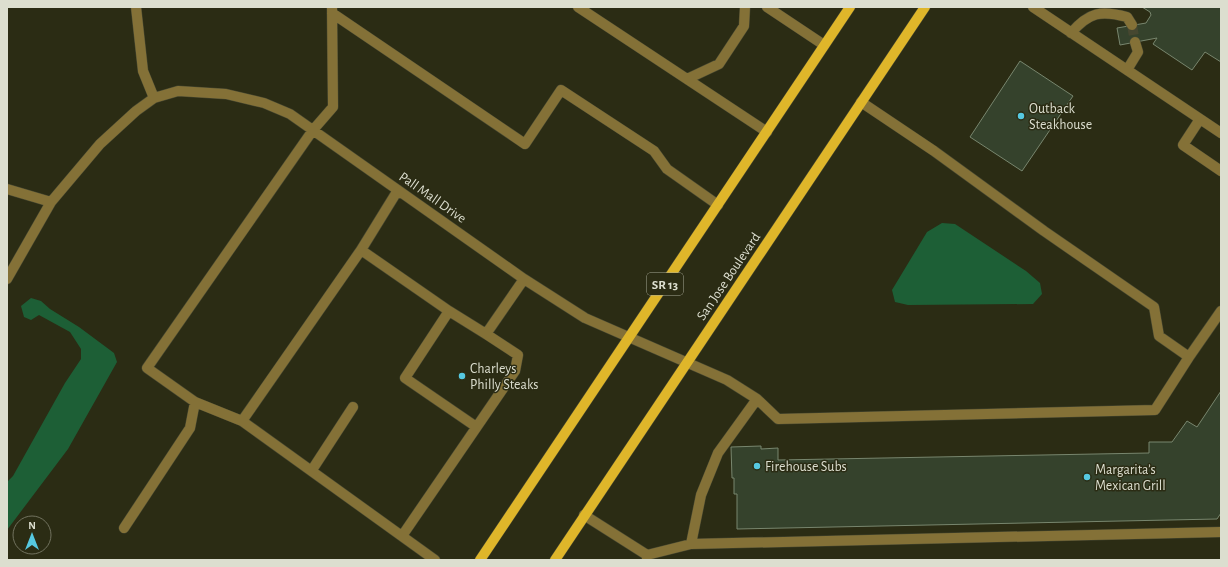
<svg xmlns="http://www.w3.org/2000/svg" width="1228" height="567" font-family="'Alegreya Sans',sans-serif">
<rect width="100%" height="100%" fill="#2b2c14"/>
<path fill="#1d5f36" d="M942 223 955 224 1026 271 1040 283 1042 294 1033 304 908 305 895 302 892 290 927 232Z
M31 298 41 301 50 309 79 327 114 353 117 362 68 449 7 530V482L13 476 65 383 81 359V349L70 332 39 315 31 320 24 317 21 306Z"/>
<path fill="#35422c" stroke="#78866e" d="M1142 7H1221V62L1205 52 1192 70 1153 44 1157 38 1120 45 1117 28 1146 23 1151 15 1150 12Z
M1020 61 1073 96 1022 171 970 137Z
M1221 391V513L1217 519 737 529V494H734V478H732L731 447 761 446V449L778 448V460L1149 453V442H1172L1187 421 1197 427Z"/>
<g fill="none" stroke-linecap="round" stroke-linejoin="round">
<path stroke="#464730" stroke-width="10" stroke-dasharray="10 5" stroke-linecap="butt" d="M1132 25 1135 42"/>
<g stroke="#474832" stroke-width="11">
<path id="minor" d="M136 7 143 71 154 98
M578 7 767 132
M767 7 824 45
M1033 7 1221 133
M332 13 525 144 561 90 654 151 667 169 718 205
M1071 33C1089 12 1101 10 1127 17L1132 25
M1127 70 1138 52 1135 42
M687 79 719 64 744 26 745 7
M861 102 934 151 1044 231 1154 307 1159 336 1189 357 1221 311
M1200 119 1183 145 1221 171
M7 189 51 202
M398 190 361 250 242 421 435 560
M361 250 449 311 486 334 524 279
M7 279 51 202 100 144 136 111 154 98 178 91 226 94 264 103 290 114 524 279 585 318 727 380 757 399 718 453 701 495 691 544 647 555
M449 311 405 378 475 426
M757 399 778 419 1155 410 1189 357
M242 421 195 402 147 368 313 130 333 107 332 7
M312 470 353 407
M584 515 647 555V560
M124 528 190 428 195 402
M402 536 515 371 518 355 486 334
M691 544 1221 532"/>
</g>
<g stroke="#474832" stroke-width="11">
<path id="major" d="M480 560 850 7
M555 560 925 7"/>
</g>
<use href="#minor" stroke="#847137" stroke-width="10"/>
<use href="#major" stroke="#dfb62a" stroke-width="10"/>
</g>
<g fill="#56c9e1" stroke="#2b2c14" stroke-width="1.5">
<circle cx="1021" cy="116" r="4"/>
<circle cx="462" cy="376" r="4"/>
<circle cx="757" cy="466" r="4"/>
<circle cx="1087" cy="477" r="4"/>
</g>
<g text-anchor="middle" stroke-width="3" stroke-linejoin="round" paint-order="stroke">
<rect fill="#2b2c14" stroke="#a7a997" stroke-width="1" x="647" y="273" width="36" height="22" rx="3"/>
<g font-size="13" font-weight="bold" fill="#dcdecf">
<text x="665" y="289">SR 13</text>
</g>
<g font-size="14" fill="#dcdecf" stroke="#2b2c14" text-anchor="start">
<text x="1029" y="113">Outback<tspan x="1029" dy="16">Steakhouse</tspan></text>
<text x="470" y="373">Charleys<tspan x="470" dy="16">Philly Steaks</tspan></text>
<text x="765" y="471">Firehouse Subs</text>
<text x="1095" y="474">Margarita’s<tspan x="1095" dy="16">Mexican Grill</tspan></text>
</g>
<g font-size="14" fill="#dcdecf" stroke="#2b2c14">
<text transform="translate(433 197) rotate(35)" y="5">Pall Mall Drive</text>
<text transform="translate(728 276) rotate(-56)" y="5">San Jose Boulevard</text>
</g>
</g>
<rect width="1228" height="567" fill="none" stroke="#dcdecf" stroke-width="16"/>
<g transform="translate(32 535)"><circle r="19" fill="#2b2c14" stroke="#72735f"/>
<path d="M0-3L7 15L0 10L-7 15Z" fill="#56c9e1"/>
<text y="-6" font-size="11" font-weight="bold" text-anchor="middle" fill="#dcdecf">N</text>
</g>
</svg>
